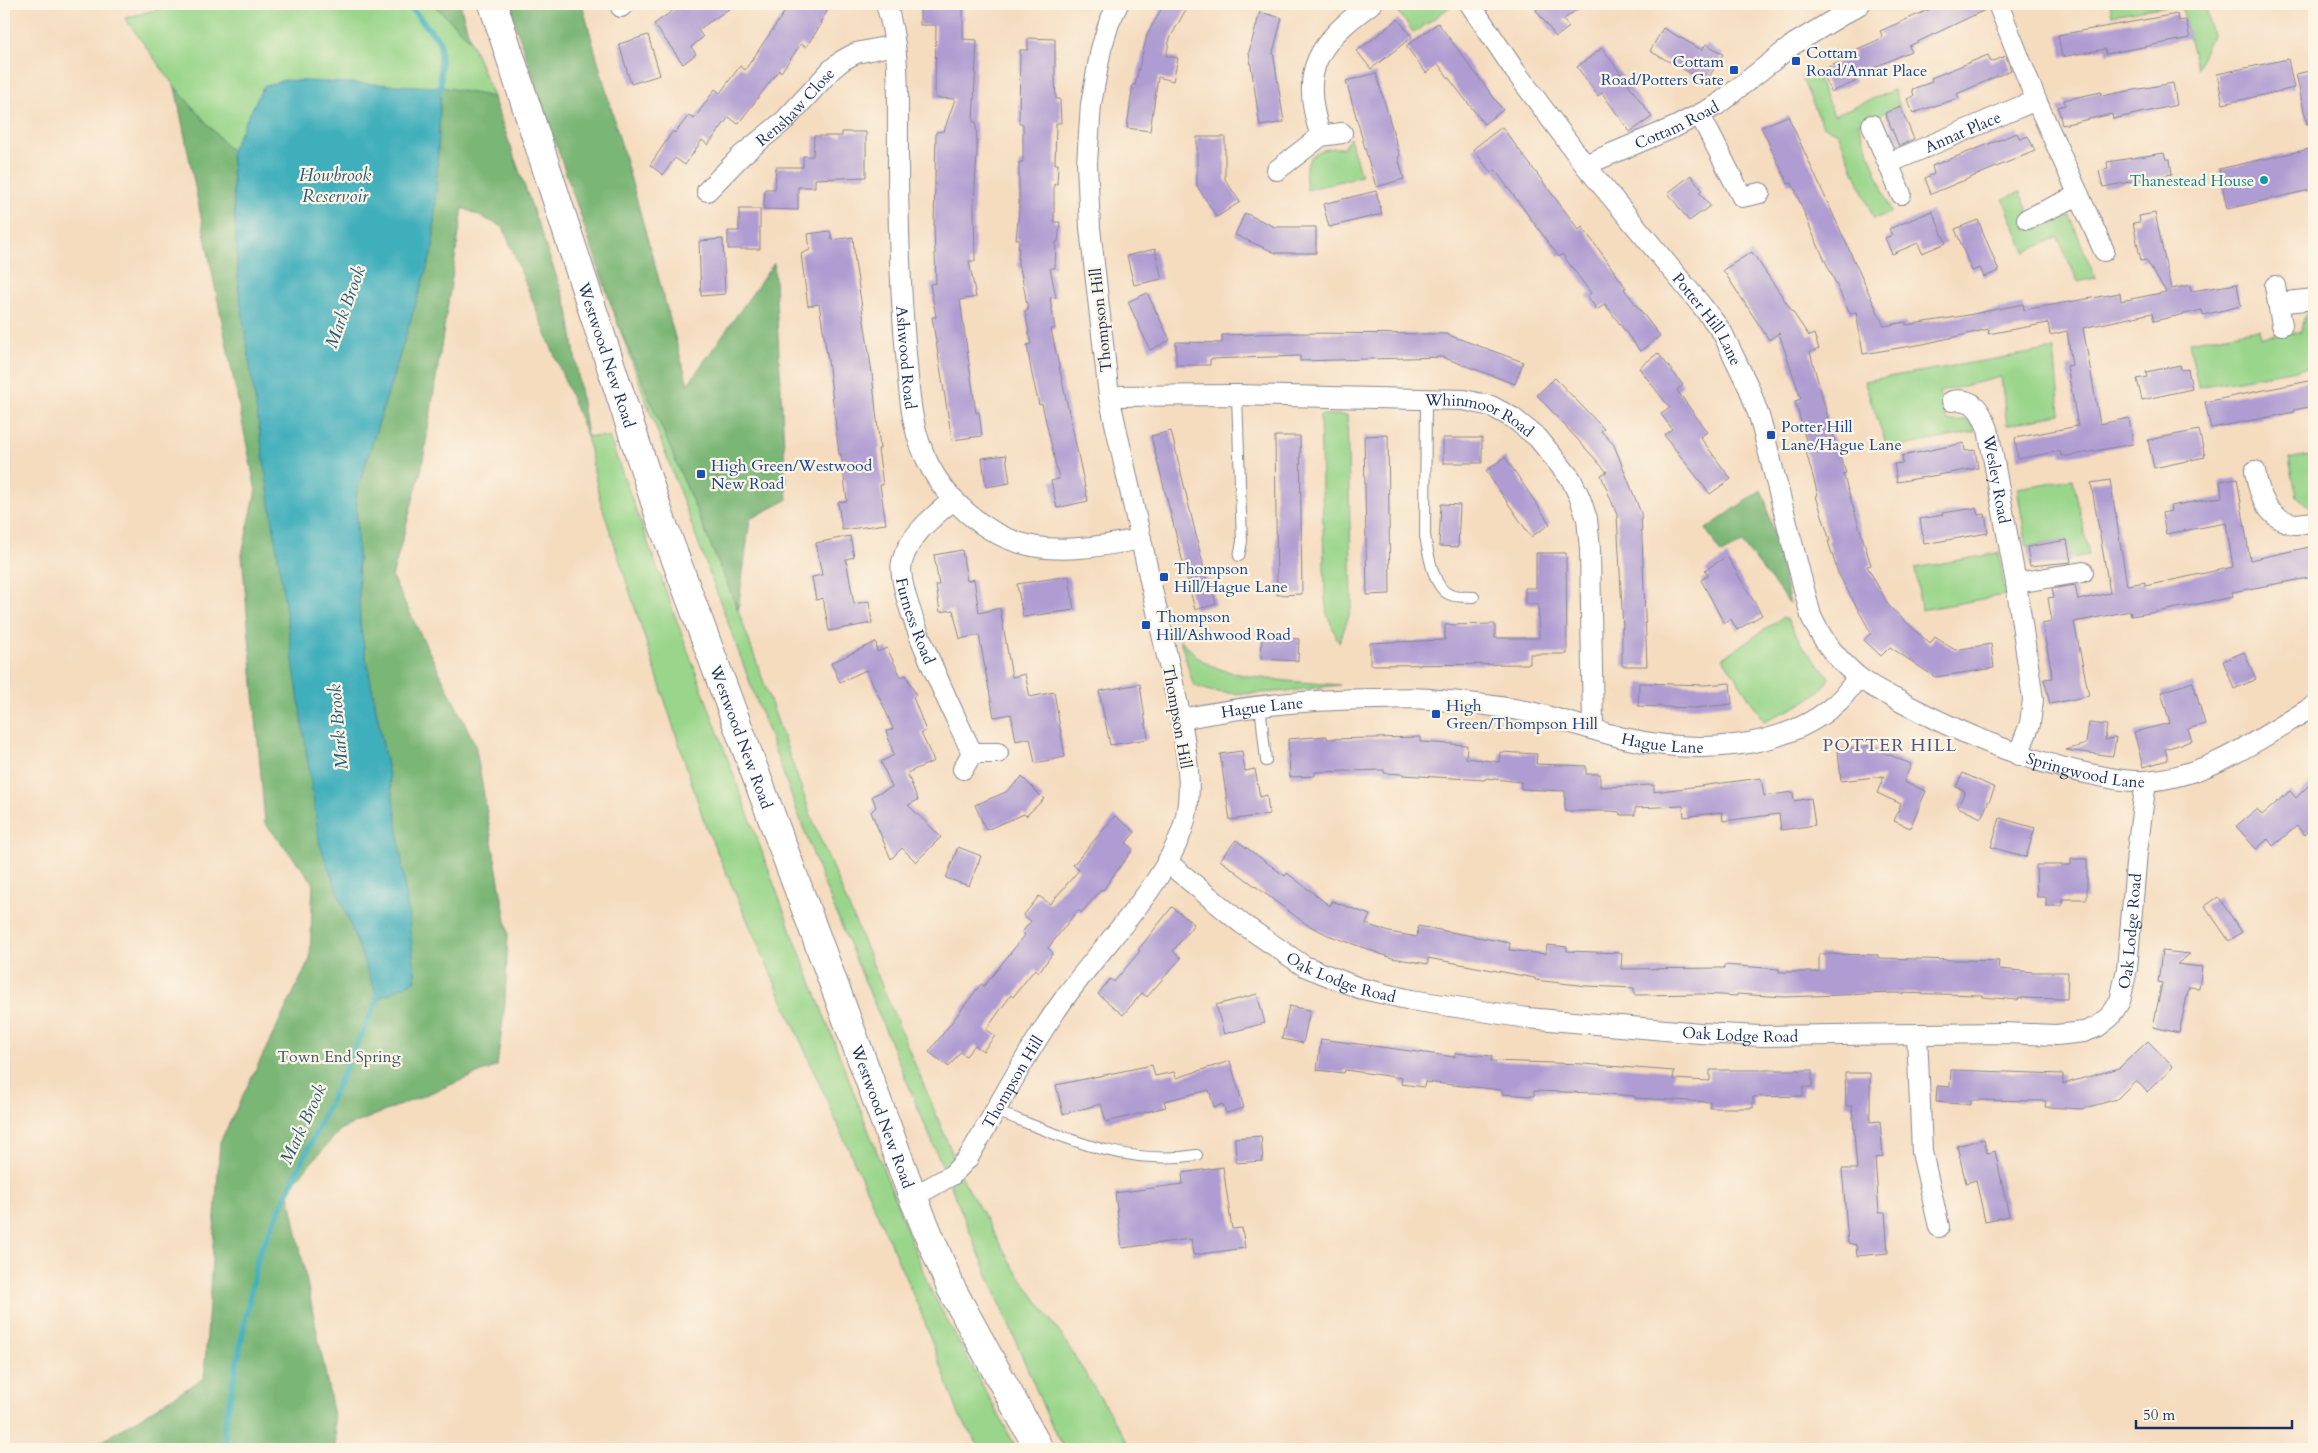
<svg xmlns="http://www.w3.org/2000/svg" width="2318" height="1453" font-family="Cardo,serif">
<rect width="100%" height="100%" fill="#fcf5e5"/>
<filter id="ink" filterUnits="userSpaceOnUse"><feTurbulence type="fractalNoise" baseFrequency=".02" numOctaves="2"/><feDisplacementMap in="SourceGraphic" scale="10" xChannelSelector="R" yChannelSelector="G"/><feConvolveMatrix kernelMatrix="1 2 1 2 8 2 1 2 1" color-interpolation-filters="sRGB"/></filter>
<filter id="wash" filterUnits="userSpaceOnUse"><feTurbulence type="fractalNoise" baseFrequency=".0096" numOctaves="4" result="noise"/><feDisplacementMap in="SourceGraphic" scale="20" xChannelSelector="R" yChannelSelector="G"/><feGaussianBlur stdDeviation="1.12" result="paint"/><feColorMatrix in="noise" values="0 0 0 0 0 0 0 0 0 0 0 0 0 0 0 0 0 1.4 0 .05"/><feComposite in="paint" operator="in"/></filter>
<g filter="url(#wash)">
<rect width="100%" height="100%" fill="#f5dcbf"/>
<path fill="#99d58a" stroke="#5a8274" d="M177 4H433L470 39 493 97 441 87H263L231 151 175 87 125 18Z
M1392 4H1449L1451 6 1414 33Z
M2110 4H2179L2112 15Z
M2181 4H2205L2212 35 2197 68Z
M1814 70 1834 115 1894 90 1900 106 1858 124 1891 212 1874 219 1838 133 1823 126 1801 77Z
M1350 138 1361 176 1307 190C1302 161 1310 147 1343 148Z
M2020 192 2036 230 2070 216 2095 278 2078 282 2058 237 2025 252 2003 199Z
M2314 310V367L2198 387 2189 342 2259 329 2261 337 2301 332C2303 321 2303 313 2314 310Z
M615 316 738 610 814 824 964 1181 1013 1267 1062 1336 1132 1449H1065L1051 1425 824 884Z
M2054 349 2060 414 2007 425 2001 377 1939 392 1947 421 1965 420 1972 423 1975 432 1888 449 1864 381Z
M1320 415H1347L1352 602 1350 613 1339 643 1327 614 1325 598Z
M587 436 609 437 789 925 930 1289 1017 1449H981L959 1415 922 1315 706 827 600 500Z
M2314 454V506L2309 507 2297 496 2289 459Z
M2073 479 2089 555 2071 558 2067 540 2027 547 2017 488Z
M1999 553 2005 595 1921 610 1915 568Z
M1783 617 1788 620 1803 647 1829 677C1821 699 1784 712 1764 721L1723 658Z
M1180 639C1187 647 1195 655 1203 661 1231 680 1305 682 1340 685 1308 688 1216 703 1193 684Z"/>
<path fill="#7ab676" stroke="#4a726a" d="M433 4H460L470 39H469Z
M508 4H582L688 384 774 263 787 500 750 519 738 610 615 316Z
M175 87 231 151 239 290 396 814 360 626 356 495 433 248 441 87 493 97 568 309 587 436 503 227 463 208 422 467 392 577 475 744 508 933 505 1003 497 1066 341 1129 288 1189 333 1411 337 1449H89L204 1378 220 1142 310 959 313 882 265 823 242 554 256 491Z
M1761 490 1766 502 1790 604 1742 543 1721 554 1706 529Z"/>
<path fill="#40afbc" stroke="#2e6f8d" d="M284 80 441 87 433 248 356 495 360 626 396 814 416 980 378 999 320 845 239 290 231 151 263 87Z"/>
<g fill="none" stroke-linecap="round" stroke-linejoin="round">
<path stroke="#40afbc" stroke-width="6" d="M408 4 440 42 441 87 439 93
M227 1449 224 1428 258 1256 378 999 377 993"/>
</g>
<g id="blocks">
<path fill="#af9cd2" d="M682 4H736L698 30 703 37 691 47 696 54 683 64 654 24Z
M790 4H832L820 22 822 23 806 47 801 44 781 72 779 70 738 124 729 117 708 145 702 140 685 165 675 158 663 175 650 165 673 131 675 133 689 115 694 119 715 89 720 93 740 66 745 70Z
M920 4H963V39L977 40 973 122H976L977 152 974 203 975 261H969L976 297 960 300 976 413 979 412 982 436 952 440 932 317H936L930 284 936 283 934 225 936 132 944 131 955 99 935 98 936 25H920Z
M1164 4H1189L1170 38 1166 56 1178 58 1173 81 1158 77 1150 131 1127 128 1133 84 1135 85 1147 35Z
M1544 4H1584L1563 20 1569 27 1556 37 1536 10Z
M1942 4H1986L1987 9 1909 46 1911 51 1853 77 1855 82 1831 92 1824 77 1829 75 1826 68 1855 55 1853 51 1878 40 1883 37 1880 31Z
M1260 12 1282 18 1273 52 1284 122 1260 126 1249 52Z
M2177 14 2178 21 2186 20 2190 38 2106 54 2105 49 2062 57 2058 35Z
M1398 19 1412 37 1371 69 1357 51Z
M1438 23 1503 110 1484 124 1438 64 1426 73 1406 46Z
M1663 28 1702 50 1706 44 1723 54 1706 82 1650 51Z
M648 35 660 75 631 84 619 44Z
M1028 38 1055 39V79L1056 99H1060L1061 123H1056L1055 164H1058L1057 184H1054V222H1060L1058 242H1056L1055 268H1050L1056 297 1050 298 1055 329H1051L1088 501 1057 508 1051 481 1059 479 1042 404 1039 405 1031 370 1027 345 1031 344 1025 311 1028 310 1020 267H1018L1019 239H1016L1019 211V162H1023V124H1019L1020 50H1028Z
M1602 48 1652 117 1630 132 1602 93 1598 96 1577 67Z
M1988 55 1991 62 2006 56 2011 70 1957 94 1959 98 1913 113 1907 99 1914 96 1912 89 1932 82 1931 78Z
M2288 59 2294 88 2223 104 2217 74Z
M2314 70V123L2307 124 2296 74Z
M1376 73 1400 156 1398 157 1404 179 1376 187 1346 81Z
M2173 83 2177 105 2113 119 2112 114 2062 125 2058 107 2065 105 2064 100 2101 92V96Z
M1900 106 1914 139 1899 146 1885 113Z
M1788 116 1884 326 1906 322V325L1963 316 2023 304 2024 310 2120 293 2121 301 2166 292 2146 260 2141 261 2133 223 2140 222 2139 216 2155 213 2171 289 2190 285 2191 291 2237 284 2241 306 2203 315 2202 310 2154 321 2152 313 2083 328 2100 424 2129 418 2133 444 2068 456H2061L2060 451 2018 459 2015 438 2078 426 2067 366 2072 365 2067 331 2050 335 2048 323 1988 334 1989 329 1923 344 1863 354 1856 312 1850 314 1815 239 1792 183 1788 184 1761 127Z
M1502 127 1579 230 1582 227 1600 251 1626 288 1624 289 1660 336 1640 351 1605 304 1597 310 1587 296 1591 293 1562 254 1559 257 1495 170 1491 173 1473 149Z
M842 132H866V177L815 179V187H798V210L764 209 765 189H775L776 167H803V156H813L814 136H842Z
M2017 133 2020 139 2028 136 2035 151 1931 194 1925 178 1934 174 1932 166Z
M1197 137H1225V179L1240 202 1217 217 1197 186Z
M2314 148V189L2227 209 2219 169Z
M2164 153 2166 159H2170L2172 174 2103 187 2099 171 2108 169 2107 162Z
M1691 175 1702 190 1699 192 1710 206 1689 221 1668 193Z
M1376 191 1382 214 1329 227 1323 204Z
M739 209H760V249H728V231H739Z
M1932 211 1946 243 1922 253 1918 243 1892 254 1885 238 1892 235 1889 229Z
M1245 213 1275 227H1316V253H1276L1235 235Z
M1978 220 1999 271 1984 277 1980 268 1972 271 1955 229Z
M830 231 832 240 853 237 855 262 872 373 880 449H878L883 485H880L886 524 842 530 838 502 847 501 841 454H839L829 367 819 304 808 306 801 254 810 250 808 234Z
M723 239 725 294 701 296 699 241Z
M1155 249 1162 279 1134 285 1127 256Z
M1752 252 1809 336 1814 334 1819 349 1810 352 1834 440 1846 473 1843 474 1871 565 1867 566 1889 606 1930 644 1935 637 1955 650 1991 644 1994 668 1935 677 1890 647 1881 656 1864 640 1871 633 1838 573 1828 541H1830L1816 496 1818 495 1805 448 1808 447 1795 401 1801 399 1779 333 1769 340 1723 270Z
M1147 293 1170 340 1150 350 1128 302Z
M1289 333 1446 334 1523 362 1515 384 1442 357 1300 361V356L1210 359V365H1176V342L1222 343V335Z
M1658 353 1683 385 1677 390 1707 432 1700 437 1731 479 1710 494 1664 435 1672 429 1661 414 1670 408 1639 368Z
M2180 365 2181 370 2188 369 2192 389 2142 400 2137 379 2147 377 2146 372Z
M1555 378 1604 429 1601 431 1614 445 1641 513 1647 666H1622V628H1623L1617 515 1601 475 1607 472 1537 395Z
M2314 380V406L2294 410 2295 412 2211 428 2205 402Z
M2199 430 2205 457 2154 468 2148 440Z
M1171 431 1207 581 1210 580 1216 604 1195 610 1151 436Z
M1388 435 1390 594 1367 595 1364 436Z
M1275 436H1300L1302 594 1277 595Z
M1443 438H1482V463H1443Z
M1964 443 1965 451 1975 450 1978 468 1897 482 1894 464 1903 463 1902 456Z
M1006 455 1010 483 986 487 982 458Z
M1505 457 1550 524 1531 537 1486 471Z
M2237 478 2250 560 2314 546V577L2232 592 2233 597 2157 612 2131 616 2130 611 2074 622 2089 696 2050 704 2044 679 2053 678 2042 624 2052 622 2048 598 2054 597 2052 589 2075 585 2078 600 2110 593 2091 483 2110 480 2127 585 2145 582V586L2233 567 2226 523 2166 534 2162 513 2171 511 2170 506 2222 497 2220 481Z
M1441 504 1460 505 1458 547 1439 546Z
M1976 508 1978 515 1985 514 1988 533 1924 544 1920 519 1943 515 1942 513Z
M850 536 854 557 846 559 854 604 869 601 872 623 829 631 823 598 816 600 812 577 822 575 816 543Z
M2067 540 2071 562 2030 566 2027 547Z
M962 550 967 581 974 579 979 613 1000 608 1012 677 1025 674 1030 697 1054 692 1065 757 1035 763 1030 738 1016 741 1011 714 994 717 979 635 960 639 953 610 940 612 936 585H939L934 555Z
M1536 553H1566L1567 654H1530V664L1370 665V643L1445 640V625L1495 624V638H1539L1538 604H1525V588H1536Z
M1727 556 1762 615 1737 630 1731 619 1724 623 1701 580 1709 575 1705 570Z
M1069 576 1074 610 1023 617 1017 584Z
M1262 637 1299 639 1298 661 1261 659Z
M876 642 877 652 887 648 901 677 906 675 916 695 913 697 926 731 921 733 934 761 907 773 918 800 908 805 941 837 916 862 902 848 891 859 871 812 876 807 872 796 892 787 881 762 894 755 886 731 893 729 884 707 866 670 840 682 831 663Z
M2244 652 2256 679 2234 689 2223 661Z
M2193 682 2205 724 2188 729 2192 741 2165 749 2168 760 2143 767 2134 732 2170 723 2161 692Z
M1639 683 1705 685 1730 683 1732 704 1695 708 1638 706Z
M1140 684 1148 739 1110 745 1099 691Z
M2089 723 2107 725 2105 740 2116 737 2113 756 2066 750 2086 744Z
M1327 736V739L1420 737V742L1467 745 1466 758 1499 762 1500 752 1537 754 1536 764 1586 766V774H1600V787L1654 785V792L1761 778 1764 796 1793 792 1794 801 1811 798 1815 825 1781 830 1779 814 1723 821 1722 812 1684 817 1683 806 1635 808V815H1620L1619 812 1611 811H1565V791L1521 789V782L1486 778 1485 780 1403 775V774L1384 773V770L1315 772V776L1290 777 1288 739Z
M1868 746 1911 764 1904 782 1926 791 1910 828 1894 821 1901 804 1877 793 1884 776 1841 781 1838 750Z
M1242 751 1245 771 1255 769 1260 797 1267 795 1269 814 1230 820 1220 754Z
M1963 773 1995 788 1981 818 1958 807 1965 791 1956 787Z
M1022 777 1044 799 1026 816 1024 814 986 830 975 805 1006 792Z
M2314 780V826L2304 835 2297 826 2273 846 2268 839 2256 849 2236 826 2257 809 2262 815 2290 791 2296 798Z
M1115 816 1135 832 1126 843 1133 849 1103 890 1102 889 1081 913 1078 910 1048 948 1053 953 1039 972 1035 969 1013 997 1011 995 986 1030 995 1036 983 1051 975 1045 966 1056 960 1052 949 1067 929 1052 981 984 984 986 1025 935 1022 932 1031 921 1023 916 1039 896 1050 904 1079 870 1073 865Z
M2000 818 2035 828 2026 857 1991 847Z
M1236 840 1285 876 1287 873 1330 906 1332 901 1370 915 1366 924 1389 932 1417 937 1418 926 1510 943 1509 950 1546 954 1547 945 1567 947V951L1622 953 1621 969 1724 968V965L1779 969V972H1819V954L1878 955V958L1999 961 1998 969 2034 972H2068L2067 999 2019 998 2018 1000 1983 997V995L1893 993 1784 997 1737 994V996L1703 994 1634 995V988L1587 986 1535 980V978L1428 958V964L1392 958 1328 935 1306 924 1220 860Z
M958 847 981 856 969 886 946 878Z
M2071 859H2087V899H2062V906H2046V897H2037L2036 865H2071Z
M2218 897 2242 932 2229 941 2205 906Z
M1172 907 1194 924 1173 951 1181 958 1147 997 1142 993 1123 1015 1098 994 1110 979 1114 982 1140 951 1138 950Z
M2162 951 2190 954 2177 964 2202 967 2199 988 2189 987 2179 1033 2153 1027 2162 983 2158 982Z
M1257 994 1265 1023 1224 1034 1216 1005Z
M1289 1006 1310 1010 1303 1043 1282 1039Z
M1321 1039 1455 1057V1053L1492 1056 1491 1061 1583 1064 1674 1071 1673 1079 1710 1081V1070H1812V1087H1803V1096L1753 1097V1108H1710V1102L1635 1098V1096L1596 1093 1534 1091V1096L1502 1094V1090L1425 1082 1424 1087 1401 1084 1402 1078 1345 1070 1344 1073 1317 1070Z
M2148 1041 2173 1067 2147 1092 2136 1080 2117 1099 2082 1109 2045 1107 2046 1101 1971 1100V1105L1936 1102 1937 1086 1950 1087 1951 1070 2063 1074V1084L2119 1068Z
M1230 1061 1244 1108 1226 1113 1223 1104 1214 1107 1209 1090 1164 1101 1166 1107 1106 1122 1101 1104 1063 1114 1056 1085 1152 1065 1155 1076 1174 1072 1176 1078Z
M1845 1073H1870V1122L1880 1121 1883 1157 1875 1158 1879 1212H1885L1888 1253 1857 1256 1856 1245 1848 1243 1842 1169H1857L1852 1106H1846Z
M1261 1136 1263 1161 1236 1163 1235 1138Z
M1984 1139 1987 1153 1995 1151 2009 1216 1985 1221 1976 1180 1966 1183 1957 1146Z
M1223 1167 1232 1229 1242 1228 1245 1248 1193 1255 1191 1239 1122 1248 1115 1193 1183 1184 1182 1173Z"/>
</g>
</g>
<g filter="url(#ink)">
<use href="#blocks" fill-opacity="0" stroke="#88868e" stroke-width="1"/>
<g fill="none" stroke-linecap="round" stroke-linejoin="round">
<g stroke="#88868e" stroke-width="12">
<path id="service" d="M1237 395 1242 542 1239 556
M1426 398 1425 536C1428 551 1433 590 1451 595 1457 598 1467 596 1474 597
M1260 704 1266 761
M996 1111C1062 1136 1124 1167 1197 1155"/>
</g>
<g stroke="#88868e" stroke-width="22">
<g id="minor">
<path id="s1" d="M886 4C902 52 897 107 898 158 898 223 900 288 906 354 909 387 910 423 924 454 942 497 985 537 1032 546 1067 553 1106 545 1141 539"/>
<path id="s2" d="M1470 4 1515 71 1585 165 1702 306 1722 332 1749 388 1760 419 1811 616C1821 639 1837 659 1857 676 1872 688 1892 697 1909 706 1967 736 2026 761 2090 774 2108 778 2127 782 2146 781 2209 777 2262 737 2314 706"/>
<path d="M1998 4 2036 100 2104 251"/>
<path d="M621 7 624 4"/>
<path d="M1700 115 1742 197 1760 193"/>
<path d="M1872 125 1901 194"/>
<path d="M1321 136C1298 71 1318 42 1371 4"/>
<path id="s3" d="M1889 163 2036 100"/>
<path id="s4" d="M1585 165 1675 127 1717 105 1794 44 1860 4"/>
<path d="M1277 170 1321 136 1342 133"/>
<path id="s5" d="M707 191 742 155 785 120 832 69 843 60 856 53 895 45"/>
<path d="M2027 219 2079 195"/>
<path d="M2275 286 2282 325"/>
<path d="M2278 303 2314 299"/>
<path id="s6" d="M1109 396 1237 395 1464 400 1491 406 1513 418 1538 438 1571 479 1580 498 1587 519 1590 549 1593 729"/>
<path id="s7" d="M1952 401C1974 397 1981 411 1988 429L2016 583 2033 699 2030 724 2018 755"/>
<path d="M2255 471C2259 494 2267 520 2295 524 2300 524 2308 522 2314 522"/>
<path id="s8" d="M954 499C934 516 909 535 902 562 894 595 956 717 972 753"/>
<path d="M2016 583 2083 572"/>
<path id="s9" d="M1181 719C1246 706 1310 699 1376 699 1393 699 1411 697 1429 699 1462 702 1496 705 1530 712 1561 719 1592 730 1624 738 1694 754 1784 752 1839 701 1846 694 1852 685 1858 677"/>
<path d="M963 769 972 753H998"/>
<path id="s10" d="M1167 862 1241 923 1304 966 1359 988 1411 1000 1527 1018 1700 1033 1760 1036 2004 1033 2056 1035 2084 1032 2097 1027 2110 1017 2120 1001 2127 969 2137 852 2146 781"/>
<path d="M1917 1034 1922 1152 1939 1227"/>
<path id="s11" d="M913 1197 952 1175 968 1158C1000 1104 1028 1049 1064 999 1101 946 1166 885 1184 824 1194 790 1186 753 1181 719L1109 396 1090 228 1087 163 1091 104 1101 49 1109 23 1118 4"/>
</g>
</g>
<g stroke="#88868e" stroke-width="30">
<g id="trunk">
<path id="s12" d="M493 4 660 517 913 1197 951 1288 1039 1449"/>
</g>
</g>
<use href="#service" stroke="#fff" stroke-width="10"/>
<use href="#minor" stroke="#fff" stroke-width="20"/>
<use href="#trunk" stroke="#fff" stroke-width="28"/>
</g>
</g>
<g fill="#1a4fb4" stroke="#fcf5e5" stroke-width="2">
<rect x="1791" y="56" width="10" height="10" rx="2.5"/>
<rect x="1729" y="65" width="10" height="10" rx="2.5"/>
<rect x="1766" y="430" width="10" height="10" rx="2.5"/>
<rect x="696" y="469" width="10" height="10" rx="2.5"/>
<rect x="1159" y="572" width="10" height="10" rx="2.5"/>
<rect x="1141" y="620" width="10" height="10" rx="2.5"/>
<rect x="1431" y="709" width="10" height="10" rx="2.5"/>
</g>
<circle fill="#0f9aa8" stroke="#fcf5e5" stroke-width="2" cx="2264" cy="180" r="5"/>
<g text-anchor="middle" stroke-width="4.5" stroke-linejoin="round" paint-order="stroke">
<g font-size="16" fill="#164399" stroke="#fcf5e5" text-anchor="start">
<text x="1806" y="58">Cottam<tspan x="1806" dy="18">Road/Annat Place</tspan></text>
<text x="1724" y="67" text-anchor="end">Cottam<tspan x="1724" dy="18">Road/Potters Gate</tspan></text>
<text x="1781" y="432">Potter Hill<tspan x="1781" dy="18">Lane/Hague Lane</tspan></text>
<text x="711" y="471">High Green/Westwood<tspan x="711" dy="18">New Road</tspan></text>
<text x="1174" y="574">Thompson<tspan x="1174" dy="18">Hill/Hague Lane</tspan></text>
<text x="1156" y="622">Thompson<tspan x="1156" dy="18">Hill/Ashwood Road</tspan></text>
<text x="1446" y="711">High<tspan x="1446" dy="18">Green/Thompson Hill</tspan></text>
</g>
<g font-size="16" fill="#1b2f5e" stroke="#fcf5e5">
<text dy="6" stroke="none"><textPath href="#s5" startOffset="122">Renshaw Close</textPath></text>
<text dy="6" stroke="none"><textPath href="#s4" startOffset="100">Cottam Road</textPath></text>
<text dy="6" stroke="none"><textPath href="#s3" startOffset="80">Annat Place</textPath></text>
<text transform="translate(1100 320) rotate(-96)" y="6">Thompson Hill</text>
<text dy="6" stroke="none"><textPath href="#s2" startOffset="395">Potter Hill Lane</textPath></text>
<text dy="6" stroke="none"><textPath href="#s12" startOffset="369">Westwood New Road</textPath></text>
<text dy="6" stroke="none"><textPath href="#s1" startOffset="355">Ashwood Road</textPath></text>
<text dy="6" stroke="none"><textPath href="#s6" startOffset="374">Whinmoor Road</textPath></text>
<text dy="6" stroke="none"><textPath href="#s7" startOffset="102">Wesley Road</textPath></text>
<text dy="6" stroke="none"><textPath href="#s8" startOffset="144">Furness Road</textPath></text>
<text dy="6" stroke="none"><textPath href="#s9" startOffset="82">Hague Lane</textPath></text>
<text transform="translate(1178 717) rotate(80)" y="6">Thompson Hill</text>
<text dy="6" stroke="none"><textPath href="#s12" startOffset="774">Westwood New Road</textPath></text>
<text dy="6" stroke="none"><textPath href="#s9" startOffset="488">Hague Lane</textPath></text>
<text dy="6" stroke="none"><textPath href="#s2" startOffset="1038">Springwood Lane</textPath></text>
<text dy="6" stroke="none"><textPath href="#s10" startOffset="1080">Oak Lodge Road</textPath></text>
<text dy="6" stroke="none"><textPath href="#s10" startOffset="211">Oak Lodge Road</textPath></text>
<text dy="6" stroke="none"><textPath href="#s10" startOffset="616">Oak Lodge Road</textPath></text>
<text dy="6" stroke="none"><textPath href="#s11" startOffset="156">Thompson Hill</textPath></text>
<text dy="6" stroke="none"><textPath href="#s12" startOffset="1179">Westwood New Road</textPath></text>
</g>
<g font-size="16" fill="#0d838f" stroke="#fcf5e5" text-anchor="end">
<text x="2254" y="186">Thanestead House</text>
</g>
<g font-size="16" fill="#3a5869" stroke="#fcf5e5">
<text x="339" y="1062">Town End Spring</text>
</g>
<g font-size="18" font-style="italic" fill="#285c7f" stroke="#fcf5e5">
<text x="335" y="181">Howbrook<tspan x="335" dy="21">Reservoir</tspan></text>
<text transform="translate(345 307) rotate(-70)" y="6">Mark Brook</text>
<text transform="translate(338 727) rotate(-95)" y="6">Mark Brook</text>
<text transform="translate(303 1124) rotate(-65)" y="6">Mark Brook</text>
</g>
<g font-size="18" letter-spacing="1" fill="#4f5587" stroke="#fcf5e5">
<text x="1890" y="751">POTTER HILL</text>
</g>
</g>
<rect width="2318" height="1453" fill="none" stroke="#fcf5e5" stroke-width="20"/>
<path d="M2136 1420v8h156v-8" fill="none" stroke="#1b2f5e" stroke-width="2.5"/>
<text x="2143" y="1420" font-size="15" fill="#1b2f5e" stroke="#fcf5e5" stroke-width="4" paint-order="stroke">50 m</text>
</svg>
